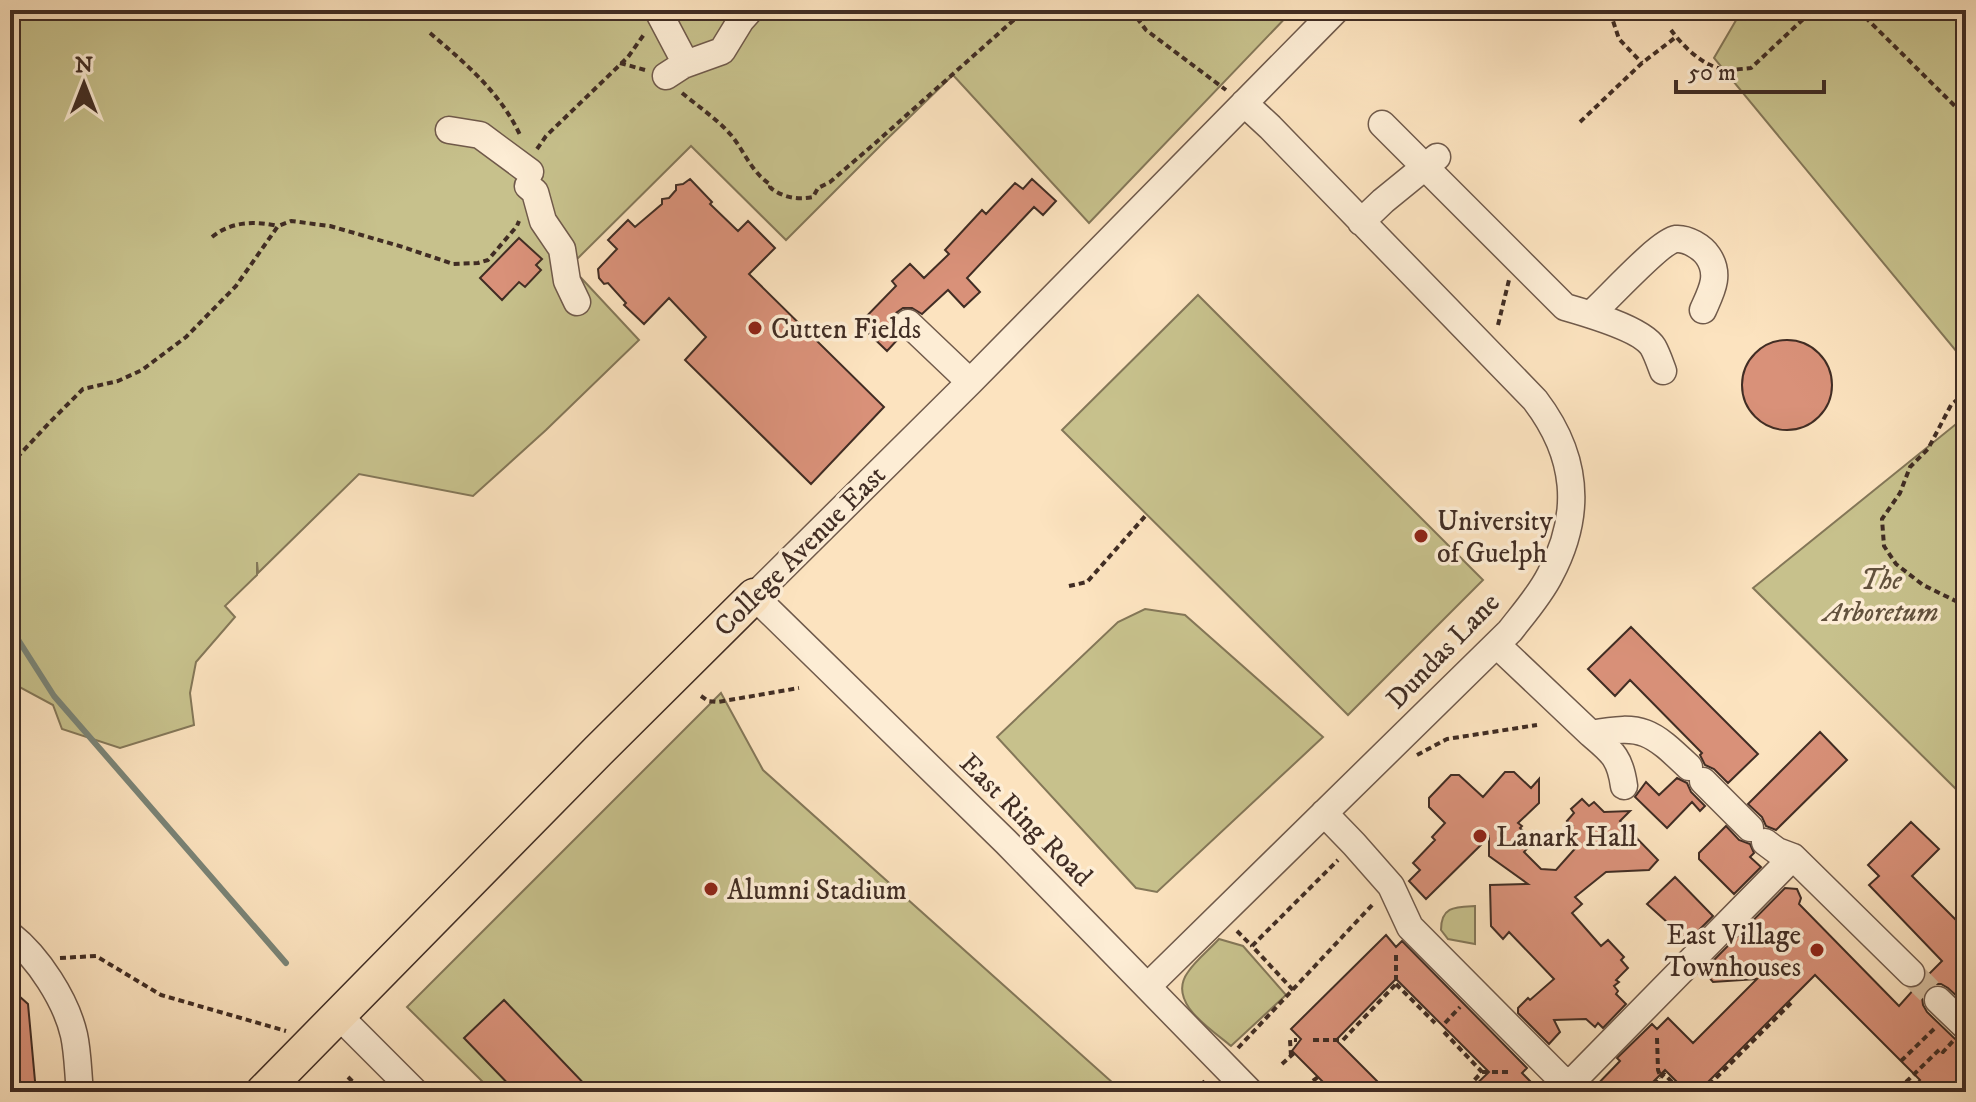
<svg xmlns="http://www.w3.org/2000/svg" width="1976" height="1102" font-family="'IM FELL DW Pica',serif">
<rect width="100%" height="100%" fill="#fce3bf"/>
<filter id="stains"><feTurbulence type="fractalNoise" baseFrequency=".0025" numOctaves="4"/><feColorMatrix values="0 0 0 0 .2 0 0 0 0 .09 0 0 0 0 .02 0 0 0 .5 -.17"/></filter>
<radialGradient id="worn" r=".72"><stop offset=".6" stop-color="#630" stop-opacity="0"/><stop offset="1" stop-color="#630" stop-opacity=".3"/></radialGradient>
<path fill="#c7c18c" stroke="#847758" stroke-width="2" d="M10 10H1293L1089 223 953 75 883 143 786 240 691 146 570 266 639 340 546 430 473 496 359 474 258 573 257 562V575L225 606 235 617 196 662 190 693 194 725 120 748 62 729 53 705 10 682Z
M1742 10H1966V363L1714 58Z
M1198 295 1483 580 1348 715 1062 430Z
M1966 416V799L1753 588Z
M1145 609 1185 615 1323 737 1157 892 1136 888 997 737 1118 622Z
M721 693 763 770 1123 1092H493L407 1007Z
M1475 906V944L1448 939 1441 930C1441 906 1456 907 1475 906Z
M1219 939 1243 946 1286 995 1231 1046C1211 1029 1166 1002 1188 972 1196 960 1209 950 1219 939Z"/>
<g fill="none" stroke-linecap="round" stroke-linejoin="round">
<path stroke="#7a8477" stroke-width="6" d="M10 627 54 696 286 963"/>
</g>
<path fill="#d99179" stroke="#412d24" stroke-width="2" d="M690 179 712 202 710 204 738 231 748 221 775 248 749 274 884 407 811 484 685 360 706 337 669 298 644 324 624 305 626 303 608 283 604 284 599 278 598 269 617 249 608 240 628 220 635 227 662 204V199L669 198 676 190V185L683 184Z
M1032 179 1056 201 1043 215 1034 207 967 278 980 292 964 307 948 290 922 314 912 308H903L896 313 892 320 893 328 900 337 887 351 859 324 896 286 892 281 910 264 924 278 949 254 945 250 982 210 986 214 1015 183 1023 189Z
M519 238 542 259 536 265 541 270 525 287 519 282 502 300 480 278Z
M1742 385a45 45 0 1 1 90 0a45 45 0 1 1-90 0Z
M1631 627 1758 754 1728 783 1714 769 1705 765 1700 755 1702 753 1630 680 1615 696 1588 669Z
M1820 732 1847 760 1776 830 1766 826 1762 817 1748 804Z
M1505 772H1514L1531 788 1539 779V803L1518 823 1522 826 1520 828 1527 835 1525 838 1531 844 1524 852 1541 869 1556 870 1580 843 1574 838 1577 835 1571 829 1573 826 1567 821 1574 813 1571 809 1582 799 1589 806 1594 802 1604 812 1630 811 1620 821 1658 860 1649 870 1606 872 1575 897 1582 904 1572 913 1601 946 1608 940 1624 957 1621 960 1628 968 1616 980 1619 982 1614 986 1618 991 1616 994 1626 1004 1603 1028 1598 1023 1595 1027 1586 1019 1554 1020 1560 1032 1549 1044 1518 1013V1008L1528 998 1530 1000 1554 979 1509 932 1503 939 1491 926 1490 885 1528 884 1489 856V837L1426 899 1409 881 1420 870 1413 863 1435 840 1432 837 1445 823 1429 807V798L1451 775H1459L1483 797Z
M1677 778 1687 783 1691 792 1705 806 1700 811 1692 802 1667 828 1635 797 1646 782 1659 795Z
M1911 822 1939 849 1912 876 1966 930V992L1960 999 1948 988 1941 984H1934L1927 988 1922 997 1923 1005 1927 1012 1955 1039 1966 1043V1084L1958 1092H1907L1920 1080 1815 975 1698 1092H1687L1665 1070 1643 1092H1590L1620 1061 1617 1058 1652 1024 1657 1029 1668 1018 1693 1043 1757 979 1713 982 1706 974 1705 969 1785 888 1797 889 1801 898 1799 904 1899 1006 1915 988 1923 984 1926 977 1942 961 1869 885 1879 876 1868 865Z
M1726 826 1739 840 1750 844 1754 853 1750 857 1761 867 1734 894 1699 859V853Z
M1675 877 1713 916 1688 941 1647 904Z
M1386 935 1396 947 1402 941 1527 1068 1522 1073 1532 1083 1524 1092H1468L1489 1072 1396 979 1336 1040 1388 1092H1333L1292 1051 1301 1039 1291 1029Z
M10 988 28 1004 36 1092H10Z
M504 1000 592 1092H516L464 1038Z"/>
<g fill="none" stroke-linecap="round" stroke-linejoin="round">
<path stroke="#d7bfa0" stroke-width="26" stroke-dasharray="26 13" stroke-linecap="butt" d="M1911 973 1938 1000"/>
<g stroke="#705a4b" stroke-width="29">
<path id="minor" d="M658 11 686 64
M666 76 683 65 722 51 741 20 750 10
M1382 124 1565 307C1586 313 1642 329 1653 347 1657 354 1660 363 1663 371
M449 130 480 135 530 172
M528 186 535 192 543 221 562 249 567 281 577 302
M1361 222 1383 201 1437 157
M1591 314C1607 300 1660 241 1676 239 1687 238 1702 247 1708 256 1721 275 1711 292 1703 310
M908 323 970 382
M1497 645 1591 734C1643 724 1651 731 1689 767
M1591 734C1612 752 1620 757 1624 786
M1703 781 1750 828
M1324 813 1354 844 1391 886 1410 927 1574 1092
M1765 842 1777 851 1793 857 1911 973
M10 935C38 957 66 1000 74 1035 78 1053 78 1074 80 1092
M1148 986 1510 631C1524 613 1540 595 1550 575 1583 513 1577 455 1535 400L1270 127 1244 103
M1938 1000 1966 1027
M337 1014 415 1092
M1250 1092 1006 842 754 596 970 382 1336 10
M1562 1092 1793 857"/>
</g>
<g stroke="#412d24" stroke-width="37">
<path id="major" d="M263 1092 598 751 754 596"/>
</g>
<path stroke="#412d24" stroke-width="4" stroke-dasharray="6 4" stroke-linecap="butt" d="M1131 10 1146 30 1226 90
M1858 10 1966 117
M1610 12 1619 39 1642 63
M1671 30C1682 45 1700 63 1718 68 1728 71 1741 69 1751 68L1813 10
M430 33C465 63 500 92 520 135
M620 63 645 70
M682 93C699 107 717 119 731 135 745 152 751 172 771 185L770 187 772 189C785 198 798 200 813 197L818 188 830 182 873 145 1025 10
M1580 122 1642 63 1676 37
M537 149 546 136 628 57 645 33
M212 237C232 221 254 221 278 226
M1498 325 1509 280
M1966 392 1951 405 1928 449 1910 467 1900 493 1882 519 1884 546 1896 564 1923 585 1966 606
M10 465 50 422 83 389 118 381 142 370 186 337 236 286 278 226 291 221 330 226 403 247 453 264 478 263 488 260 517 226 519 221
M1069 586 1087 582 1147 514
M701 696 708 701 718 702 799 688
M1417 755 1447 739 1537 725
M1237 931 1252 946
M60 958 96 956 161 995 286 1031
M1396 984 1435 1023
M1293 990 1252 946 1338 860
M1445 1023 1460 1007
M1444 1032 1482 1072 1463 1092
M1657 1038 1658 1070 1661 1078
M1313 1040H1343L1396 984V955
M1238 1048 1374 903
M1291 1056 1290 1040H1297
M1901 1061 1936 1027
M1282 1064 1294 1053
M1482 1072H1512
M348 1077 363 1092
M1906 1082 1940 1049 1943 1052 1953 1041
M1305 1087 1318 1077
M1962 1088 1966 1092
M1193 1092 1206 1080
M1647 1092 1664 1074 1682 1092
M1702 1092 1791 1003"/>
<use href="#minor" stroke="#fdedd5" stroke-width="26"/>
<use href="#major" stroke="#fce3bf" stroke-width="34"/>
</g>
<g fill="#8f2418" stroke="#fdedd5" stroke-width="3">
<circle cx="755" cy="328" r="8"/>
<circle cx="1421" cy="536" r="8"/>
<circle cx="1480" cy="836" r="8"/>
<circle cx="711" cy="889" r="8"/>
<circle cx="1817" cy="950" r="8"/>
</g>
<g text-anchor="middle" stroke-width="7" stroke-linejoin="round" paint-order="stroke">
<g font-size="28" fill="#412d24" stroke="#fdedd5" text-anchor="start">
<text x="771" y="338">Cutten Fields</text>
<text x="1437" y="530">University<tspan x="1437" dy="32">of Guelph</tspan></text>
<text x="1496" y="846">Lanark Hall</text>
<text x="727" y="899">Alumni Stadium</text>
<text x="1801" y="944" text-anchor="end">East Village<tspan x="1801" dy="32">Townhouses</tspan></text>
</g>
<g font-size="28" fill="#412d24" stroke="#fdedd5">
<text transform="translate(799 550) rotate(-45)" y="10">College Avenue East</text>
<text transform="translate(1442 650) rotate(-46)" y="10">Dundas Lane</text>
<text transform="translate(1027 819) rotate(45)" y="10">East Ring Road</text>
</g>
<g font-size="28" font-style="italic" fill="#62523e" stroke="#fdedd5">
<text x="1881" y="589">The<tspan x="1881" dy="32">Arboretum</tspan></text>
</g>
</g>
<rect width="1976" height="1102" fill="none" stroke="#fce3bf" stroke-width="40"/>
<rect x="12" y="12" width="1952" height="1078" fill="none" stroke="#412d24" stroke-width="4"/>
<rect x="20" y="20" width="1936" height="1062" fill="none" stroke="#412d24" stroke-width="2"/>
<g transform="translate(84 84)" stroke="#fdedd5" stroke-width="6" paint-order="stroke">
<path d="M0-6L14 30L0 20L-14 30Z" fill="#412d24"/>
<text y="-12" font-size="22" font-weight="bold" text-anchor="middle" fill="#412d24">N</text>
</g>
<path d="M1676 80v12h148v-12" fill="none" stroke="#412d24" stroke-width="4"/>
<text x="1688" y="80" font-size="24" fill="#412d24" stroke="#fdedd5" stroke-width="6" paint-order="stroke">50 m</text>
<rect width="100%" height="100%" filter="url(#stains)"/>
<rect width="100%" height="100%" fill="url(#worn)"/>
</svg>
